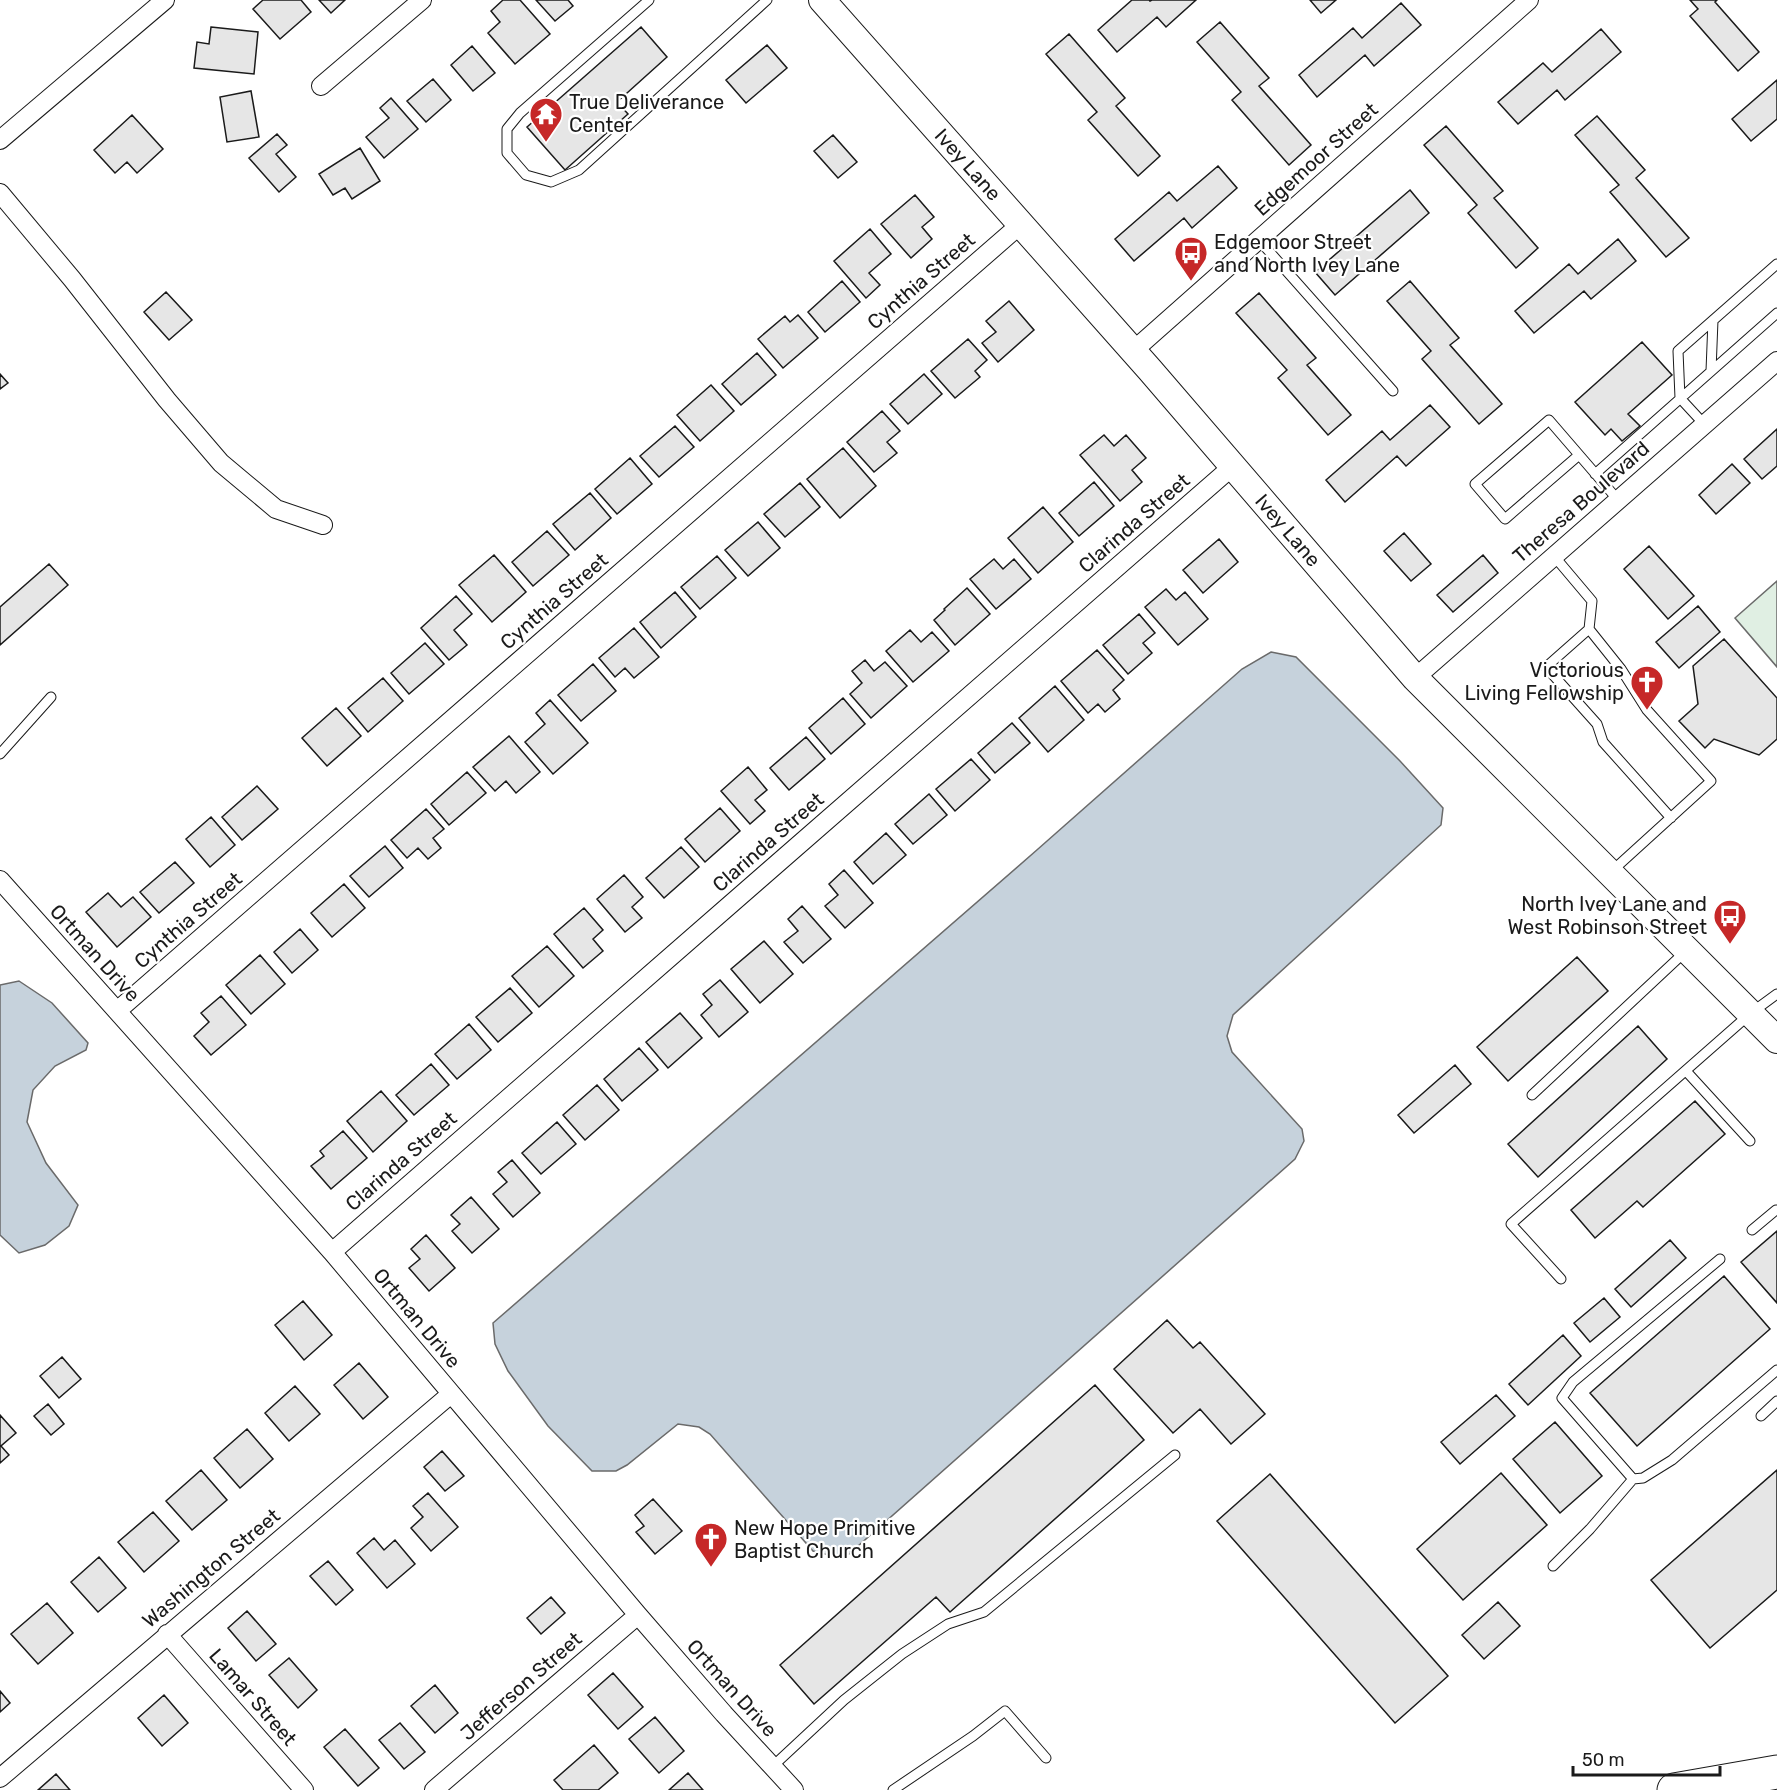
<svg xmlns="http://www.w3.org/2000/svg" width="1777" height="1790" font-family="Rubik,sans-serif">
<rect width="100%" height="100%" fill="#fff"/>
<path fill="#e0efe3" stroke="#6a6a6a" stroke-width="1.5" d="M1777 581V667L1735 618Z"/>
<path fill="#c6d2dc" stroke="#6a6a6a" stroke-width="1.5" d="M1271 652 1296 657 1400 761 1443 808 1441 825 1233 1015 1227 1036 1232 1052 1302 1129 1304 1141 1295 1159 849 1554 833 1556 813 1551 710 1434 699 1427 678 1424 627 1465 616 1471H592L548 1426 508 1371 495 1344 493 1323 1038 849 1242 669Z
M19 981 52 1003 88 1043 86 1050 55 1066 33 1090 27 1122 46 1163 78 1205 69 1226 45 1245 19 1253 0 1235V985Z"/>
<path fill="#e6e6e6" stroke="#1a1a1a" stroke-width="1.5" d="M263 0H301L311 12 280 39 253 9Z
M319 0H345L331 13Z
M503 0H520L550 34 515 64 488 33 500 22 491 11Z
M536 0H568L573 6 555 21Z
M1132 0H1149L1150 1 1152 0H1196L1166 27 1157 17 1117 52 1098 30Z
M1310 0H1336L1321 13Z
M1690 0H1717L1715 2 1759 52 1738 71 1690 16 1698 9Z
M1401 3 1421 25 1374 66 1365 55 1317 97 1299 75 1353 28 1362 38Z
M1220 22 1269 78 1259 86 1311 145 1289 165 1232 100 1241 92 1197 42Z
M211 27 258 32 254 74 194 68 197 42 209 44Z
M641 27 667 57 617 102 628 114 565 170 527 127Z
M1601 29 1621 52 1565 100 1557 90 1518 124 1498 102 1543 63 1552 72Z
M1069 34 1125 98 1116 106 1160 156 1138 176 1088 120 1097 112 1046 54Z
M767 45 787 68 746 103 726 80Z
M472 46 495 73 473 91 451 65Z
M433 79 451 100 426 122 407 101Z
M1777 80V119L1751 141 1732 119Z
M251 91 259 137 227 142 220 97Z
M391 98 418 129 384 158 366 137 389 118 380 108Z
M132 115 163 149 137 173 127 162 115 173 94 150Z
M1597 116 1645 170 1636 178 1689 238 1666 257 1610 192 1619 185 1575 135Z
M1446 126 1503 191 1494 198 1538 248 1516 268 1468 213 1477 205 1424 145Z
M277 134 287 145 276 154 296 177 279 192 249 158Z
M833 135 857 162 838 178 814 151Z
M360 148 380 181 352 199 345 188 333 195 319 174Z
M1218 166 1237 188 1192 228 1184 218 1134 261 1115 239 1169 192 1177 201Z
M1410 190 1429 213 1335 295 1315 272Z
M915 195 934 217 922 227 932 239 911 258 881 224Z
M870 229 891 254 869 273 880 285 866 298 834 261Z
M1618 239 1636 261 1591 299 1584 291 1534 333 1515 311 1569 264 1578 274Z
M842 281 860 302 825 332 808 312Z
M1410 281 1459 338 1450 345 1502 404 1479 424 1422 359 1431 351 1387 301Z
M166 292 192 320 169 340 144 312Z
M1259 293 1316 358 1307 365 1351 415 1328 435 1278 378 1287 370 1236 313Z
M1009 301 1034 330 998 362 982 343 996 332 986 321Z
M798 315 818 338 783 368 758 339 785 316 790 322Z
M968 339 987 360 975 371 980 377 955 398 931 371Z
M1642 342 1672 375 1628 414 1640 426 1622 441 1611 429 1605 435 1575 402Z
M757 353 776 375 741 405 722 384Z
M0 374 8 383 0 389Z
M924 374 942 394 908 424 890 404Z
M711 385 734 411 700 441 677 415Z
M1430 405 1450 427 1406 466 1397 456 1345 502 1326 480 1382 431 1390 440Z
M882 411 900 431 887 442 897 453 874 472 847 442Z
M675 426 694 447 659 477 640 456Z
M1777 429V466L1762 479 1744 459Z
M1104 435 1114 446 1126 435 1146 458 1132 470 1142 482 1120 501 1080 455Z
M843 448 876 486 840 518 807 479Z
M630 458 652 484 617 514 595 489Z
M1732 464 1750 483 1716 514 1699 495Z
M1094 482 1114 506 1079 536 1059 513Z
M800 483 820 507 785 537 764 514Z
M590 493 611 518 575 550 553 524Z
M1043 507 1073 542 1038 573 1008 538Z
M758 522 780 548 748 576 725 550Z
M547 531 569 555 533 586 512 562Z
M1404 533 1431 564 1411 581 1384 551Z
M1219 539 1238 562 1203 593 1183 570Z
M1649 546 1694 596 1668 619 1624 569Z
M494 555 526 592 492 622 459 585Z
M1483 555 1498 573 1453 612 1437 595Z
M717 556 736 578 700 609 681 587Z
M994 559 1003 569 1014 559 1031 579 996 609 970 579Z
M49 564 68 585 0 645V607Z
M967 588 990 614 955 645 934 620 945 610 944 609Z
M1166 589 1176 600 1185 592 1208 619 1178 645 1145 607Z
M675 592 696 617 661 648 640 622Z
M456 596 472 614 454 630 467 645 449 660 421 628Z
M1698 606 1720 632 1679 668 1656 642Z
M1139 614 1155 633 1143 643 1152 653 1128 674 1103 645Z
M634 628 659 657 634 678 625 668 615 677 599 658Z
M910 630 921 642 932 632 949 651 913 682 886 651Z
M1724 639 1777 698V739L1759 755 1714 739 1705 748 1679 721 1698 704 1693 666Z
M425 643 444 664 409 694 391 673Z
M1097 650 1124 680 1113 690 1120 699 1105 712 1098 704 1088 713 1061 681Z
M865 660 874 671 885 662 907 686 871 718 850 694 862 683 852 671Z
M593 664 616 691 581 721 558 695Z
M383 678 403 701 368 732 348 708Z
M1055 686 1084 720 1048 752 1019 718Z
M843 698 865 724 831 754 809 728Z
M550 700 588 743 553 774 525 742 545 724 536 713Z
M336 708 361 736 327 766 302 738Z
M1012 723 1030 743 995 773 978 753Z
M509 736 540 772 516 793 506 781 495 791 473 767Z
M806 737 825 759 789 790 770 768Z
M971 759 990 780 955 811 936 789Z
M748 767 767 790 755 800 765 811 750 824 721 791Z
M467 772 486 793 449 825 431 804Z
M257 786 278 809 242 840 222 817Z
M929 794 947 815 913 844 895 824Z
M720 808 740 831 705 862 685 839Z
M426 809 444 829 433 838 441 848 428 859 418 848 407 858 391 840Z
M211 817 235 845 210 867 186 839Z
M886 833 906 855 873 884 854 862Z
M385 846 403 868 369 897 350 876Z
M681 847 699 867 664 898 646 878Z
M175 862 194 883 159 913 140 892Z
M844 870 873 903 845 928 825 906 838 895 829 884Z
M624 875 643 897 632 907 642 918 625 932 597 899Z
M344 884 365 908 332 937 311 913Z
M108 893 121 907 133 897 151 917 117 947 86 912Z
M802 906 831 939 803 963 784 942 798 931 788 919Z
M584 908 603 930 593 939 603 951 583 968 554 934Z
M300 929 318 950 292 973 274 952Z
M764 941 793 974 760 1003 731 969Z
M547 946 574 976 539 1007 512 976Z
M260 955 285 984 251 1014 226 985Z
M1577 957 1608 991 1508 1081 1477 1047Z
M720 980 748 1012 719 1037 701 1015 712 1005 703 994Z
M510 988 532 1013 498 1042 476 1017Z
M221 996 246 1025 211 1055 194 1036 209 1022 201 1013Z
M680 1013 702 1038 668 1068 646 1042Z
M469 1024 491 1050 457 1079 435 1054Z
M1638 1026 1667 1059 1538 1177 1508 1144Z
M639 1048 658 1070 622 1101 604 1079Z
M431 1064 449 1085 414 1115 396 1095Z
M1455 1065 1471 1084 1414 1133 1398 1115Z
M597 1085 619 1110 585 1140 563 1115Z
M381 1091 407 1121 373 1152 347 1121Z
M1695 1101 1725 1134 1643 1207 1637 1201 1595 1238 1571 1210Z
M557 1122 576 1144 541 1174 522 1153Z
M343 1131 367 1158 331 1189 311 1166 324 1156 320 1151Z
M512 1160 540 1193 513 1217 493 1194 507 1182 498 1172Z
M471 1197 499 1229 472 1253 452 1231 460 1224 451 1215Z
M1777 1231V1303L1741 1262Z
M426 1235 455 1268 429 1291 409 1268 420 1259 411 1249Z
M1670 1240 1686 1258 1631 1307 1615 1289Z
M1724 1276 1770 1329 1637 1446 1590 1393Z
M1604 1298 1620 1317 1590 1342 1574 1323Z
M303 1301 332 1335 304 1360 275 1325Z
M1167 1320 1193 1348 1200 1342 1265 1414 1231 1444 1200 1409 1173 1433 1114 1369Z
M1563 1335 1581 1356 1528 1405 1509 1384Z
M62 1357 81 1379 59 1398 40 1376Z
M359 1363 388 1397 363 1419 334 1385Z
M1095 1385 1144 1440 950 1612 936 1597 814 1704 780 1665Z
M295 1386 320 1414 289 1441 265 1413Z
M1496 1395 1515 1416 1460 1464 1441 1442Z
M48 1404 64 1424 51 1435 34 1416Z
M0 1415 16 1433 1 1446 9 1455 0 1463Z
M1555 1422 1602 1476 1560 1513 1513 1459Z
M247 1429 273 1459 240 1488 214 1458Z
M442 1451 464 1476 445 1491 424 1467Z
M201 1470 227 1500 192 1530 166 1501Z
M1777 1470V1590L1710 1648 1651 1580Z
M1501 1473 1547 1525 1463 1600 1417 1549Z
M1270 1474 1448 1676 1395 1723 1217 1521Z
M428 1493 458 1527 431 1551 411 1528 423 1517 413 1506Z
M653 1499 682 1531 655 1554 636 1532 644 1526 635 1515Z
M153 1512 179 1541 144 1572 118 1542Z
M374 1538 384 1550 395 1540 415 1564 387 1588 357 1553Z
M99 1557 126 1588 98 1612 71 1582Z
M328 1561 353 1590 336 1605 310 1576Z
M551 1597 565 1613 541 1634 527 1618Z
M1498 1602 1520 1626 1484 1659 1462 1635Z
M47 1603 73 1633 38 1664 11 1634Z
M247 1611 276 1644 256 1661 228 1628Z
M289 1658 317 1690 298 1708 269 1675Z
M613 1673 643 1707 618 1729 588 1695Z
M435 1685 458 1713 435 1733 411 1706Z
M0 1691 10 1703 0 1712Z
M164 1695 188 1723 162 1746 138 1718Z
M655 1717 684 1751 659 1773 629 1739Z
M400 1723 425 1752 404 1769 379 1740Z
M345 1729 379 1768 358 1786 324 1747Z
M594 1745 618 1773 598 1790H563L554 1780Z
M688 1773 703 1790H669Z
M56 1774 70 1790H38Z"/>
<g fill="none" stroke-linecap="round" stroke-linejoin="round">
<g stroke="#1a1a1a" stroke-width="11">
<path id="lane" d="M649 0 520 113 507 129V153L526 175 551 182 579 170 767 0
M1259 240 1393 391
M1711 371 1713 320
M1704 424 1680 398 1678 351 1777 264
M1579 455 1505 519 1475 484 1549 420 1618 500
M1595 474 1777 313
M1554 556 1592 601 1589 629 1621 669 1647 710 1711 781 1612 871
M1589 629 1546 667 1597 724 1603 742 1671 818
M0 754 51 697
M1686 1071 1750 1141
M1532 1095 1686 951
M1752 1230 1776 1210
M1720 1259 1573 1382 1562 1398 1633 1479 1643 1478 1672 1460 1777 1370
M1561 1279 1511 1224 1751 1013 1777 994
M1761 1416 1777 1401
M1553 1566 1590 1529 1633 1479
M772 1767 844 1700 902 1654 948 1624 984 1612 1175 1455
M893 1790 973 1736 1005 1711 1046 1758"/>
</g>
<g stroke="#1a1a1a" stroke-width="20">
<path id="street" d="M321 86 422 0
M0 140 165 0
M0 193 72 279 167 400 221 463 276 509 323 525
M1133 351 1529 0
M1415 678 1777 361
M0 880 332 1252 638 1615 724 1714 794 1790
M117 1011 1021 224
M332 1252 1233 466
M167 1634 304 1790
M0 1778 451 1394
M434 1790 638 1615"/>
</g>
<g stroke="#1a1a1a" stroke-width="28">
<g id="secondary">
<path id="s1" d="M822 0 1150 370 1415 678 1777 1040"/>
</g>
</g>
<g stroke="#1a1a1a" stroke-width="35">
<path id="highway" d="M1674 1790 1777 1772"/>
</g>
<use href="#lane" stroke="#fff" stroke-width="9"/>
<use href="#street" stroke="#fff" stroke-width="18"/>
<use href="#secondary" stroke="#fff" stroke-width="26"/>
<use href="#highway" stroke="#fff" stroke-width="33"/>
</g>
<defs>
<g id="temple-pin" transform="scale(1.725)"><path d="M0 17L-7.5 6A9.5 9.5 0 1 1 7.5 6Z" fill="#c62828" stroke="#fff"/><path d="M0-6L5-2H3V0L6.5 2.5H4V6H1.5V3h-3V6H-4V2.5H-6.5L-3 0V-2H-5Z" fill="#fff"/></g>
<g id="bus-pin" transform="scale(1.725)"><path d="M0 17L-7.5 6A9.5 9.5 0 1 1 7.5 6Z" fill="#c62828" stroke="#fff"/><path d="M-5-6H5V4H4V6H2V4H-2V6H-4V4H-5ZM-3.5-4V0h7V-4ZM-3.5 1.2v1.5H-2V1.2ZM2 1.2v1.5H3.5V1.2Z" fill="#fff"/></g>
<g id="church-pin" transform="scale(1.725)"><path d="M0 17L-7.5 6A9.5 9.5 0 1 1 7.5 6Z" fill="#c62828" stroke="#fff"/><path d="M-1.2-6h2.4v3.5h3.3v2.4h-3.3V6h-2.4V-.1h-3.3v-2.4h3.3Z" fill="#fff"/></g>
</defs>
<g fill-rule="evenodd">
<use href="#temple-pin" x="546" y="114"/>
<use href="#bus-pin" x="1191" y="253"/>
<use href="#church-pin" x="1647" y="682"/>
<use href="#bus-pin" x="1730" y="916"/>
<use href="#church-pin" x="711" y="1539"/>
</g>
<g text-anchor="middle" stroke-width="4.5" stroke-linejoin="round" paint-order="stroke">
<g font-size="20" fill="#1a1a1a" stroke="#fff" text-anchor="start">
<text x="569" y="109">True Deliverance<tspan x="569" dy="23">Center</tspan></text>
<text x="1214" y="249">Edgemoor Street<tspan x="1214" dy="23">and North Ivey Lane</tspan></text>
<text x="1624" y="677" text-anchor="end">Victorious<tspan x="1624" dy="23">Living Fellowship</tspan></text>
<text x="1707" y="911" text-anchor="end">North Ivey Lane and<tspan x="1707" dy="23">West Robinson Street</tspan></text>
<text x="734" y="1535">New Hope Primitive<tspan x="734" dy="23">Baptist Church</tspan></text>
</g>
<g font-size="20" fill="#1a1a1a" stroke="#fff">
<text transform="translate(1316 159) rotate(-42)" y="7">Edgemoor Street</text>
<text dy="7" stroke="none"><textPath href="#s1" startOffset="220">Ivey Lane</textPath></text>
<text transform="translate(921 281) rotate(-41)" y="7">Cynthia Street</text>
<text transform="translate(1581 502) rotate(-41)" y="7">Theresa Boulevard</text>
<text transform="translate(1134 523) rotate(-41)" y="7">Clarinda Street</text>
<text dy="7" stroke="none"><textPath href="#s1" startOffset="706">Ivey Lane</textPath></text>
<text transform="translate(554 601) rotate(-41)" y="7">Cynthia Street</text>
<text transform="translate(768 842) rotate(-41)" y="7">Clarinda Street</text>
<text transform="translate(188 920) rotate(-41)" y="7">Cynthia Street</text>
<text transform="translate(95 953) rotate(48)" y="7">Ortman Drive</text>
<text transform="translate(401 1161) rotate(-41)" y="7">Clarinda Street</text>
<text transform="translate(417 1318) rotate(50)" y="7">Ortman Drive</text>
<text transform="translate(211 1568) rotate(-40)" y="7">Washington Street</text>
<text transform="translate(521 1686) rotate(-41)" y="7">Jefferson Street</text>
<text transform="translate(732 1688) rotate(48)" y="7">Ortman Drive</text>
<text transform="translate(253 1697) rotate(49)" y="7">Lamar Street</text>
</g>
</g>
<path d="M1573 1766v9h147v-9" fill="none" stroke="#1a1a1a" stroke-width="3"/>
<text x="1582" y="1766" font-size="18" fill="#1a1a1a" stroke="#ffffff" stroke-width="4.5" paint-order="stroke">50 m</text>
</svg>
